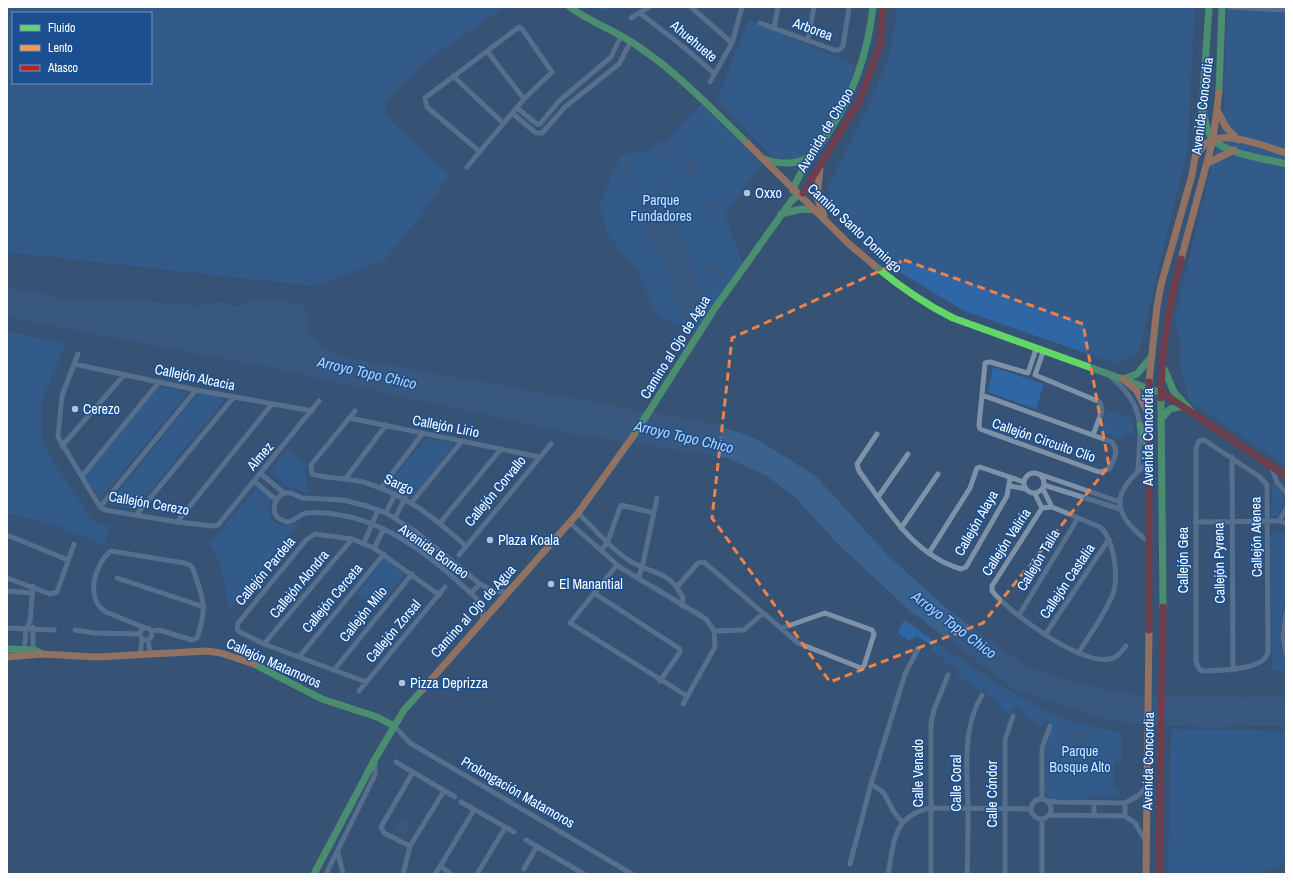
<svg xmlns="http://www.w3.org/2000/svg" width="1293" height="881" font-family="'Archivo Narrow',sans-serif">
<rect width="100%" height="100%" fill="#365274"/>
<path fill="#2f66a5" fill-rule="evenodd" d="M7 7H504L425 62 385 101 386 115 449 175 418 220 384 261 313 286 7 252ZM13 13H151V83H13Z
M588 7H614L607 11Z
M896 7H1195L1187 150 1140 347 1135 356 1117 364 964 311 901 273 830 206 828 186 870 102 888 60 896 20Z
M1227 7H1286L1285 466 1189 401 1180 365 1181 342 1174 320 1223 121Z
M749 20 855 65 844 100 830 125 812 154 804 157 789 159H778L768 153 717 99Z
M701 104 762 164 726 212H724L744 267 697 335 657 315 636 269 608 235 599 206 620 157 632 152H644L663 141 670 140 669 138Z
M7 331 66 344 41 401V442L93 522 110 526 104 546 61 527 7 513Z
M993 367 1044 384 1036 409 988 392Z
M159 386 187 393 100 499 84 475Z
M199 392 225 399 135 509 109 503Z
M1108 410 1133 419 1134 434 1125 435 1120 439 1101 431Z
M427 438 453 443 454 445 413 497H407L399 490 390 489 389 483Z
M287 450 307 464 305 470 308 492C300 493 296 488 289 488L270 472Z
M1273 478 1286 500 1277 516 1271 517Z
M257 488 270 498C265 521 277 529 298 524L229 609C226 591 222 558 209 544Z
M1277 532H1281L1286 537C1286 556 1287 576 1286 595 1285 614 1272 642 1286 658V671L1272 670 1270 537Z
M384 559 405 575 377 608 357 593Z
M904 620C949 651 999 689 1048 712 1070 723 1097 728 1121 733V762H1114L1113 788 1118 789 1119 797H1087L1083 800 1049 799 1045 792 1046 748 1052 723 1047 721 1042 726 1022 714 1023 711 1016 707 1009 714 998 707V701L988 696V692L979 690 957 675 959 670 947 662 943 668 944 658 931 650 932 645 917 636 909 641 898 633Z
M1171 729 1286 731V862L1259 874H1168Z"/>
<path fill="#3b618d" d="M676 147 677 156 657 158 656 148Z
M690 156 703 173 696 179 682 162Z
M628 158 636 163 626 180 617 174Z
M656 186H661L666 190 679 236 705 293C707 306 700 315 688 319 674 311 673 287 667 273 657 247 639 236 646 205 648 197 650 191 656 186Z
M705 199 714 204 715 208 712 211H707L704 205 701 204V202Z
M713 258 724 276 716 282 705 264Z
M7 288 69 299 115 298 200 306 214 302H223L232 306H240L256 300 273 298 302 305 308 315C301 339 328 348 344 357L709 423 747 435 762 442 817 477 889 557 950 611 1028 668 1078 683 1110 691 1141 695 1286 697V729L1279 726 1207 727 1142 725 1108 720 1017 691 910 611 838 544 794 496 765 475 727 458 568 433 275 369 7 317Z
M262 494 269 500 264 511 255 503Z
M1071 729H1084V752H1067V732H1070Z
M401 816 411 822 403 835 395 829Z"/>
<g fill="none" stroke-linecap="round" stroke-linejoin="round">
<path stroke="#7d92a8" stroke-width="5" d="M691 7 732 43
M1229 7 1286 10
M640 13 686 49 714 73
M631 18 649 7
M760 23 834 50H839L843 46 849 7
M774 28 778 7
M808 40 814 7
M487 51 524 99
M453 76 503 123
M710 82 732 43 742 7
M517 108 537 124H540L559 101 611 57 621 36
M512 113 536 133H542L565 107 619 64 631 41
M467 167 524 99 552 72 522 29 519 27 425 98 427 107 479 151
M1043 352 1035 375 1100 402 1102 411 1093 435
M78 354 62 396 58 437 100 507 105 510 177 522 213 526 218 525 319 401
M74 364 196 390 312 411
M1110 376C1147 407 1140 426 1138 471
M982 395 1112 442C1119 450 1115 460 1109 469L1101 472 1096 471 980 429 979 425 985 364V363L990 362 1028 373 1036 349
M355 411 311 465 312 474C316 477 353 479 363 482 407 495 432 516 466 546
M349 418 539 457
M877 434 857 464 859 471C887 509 913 555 961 569L966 567 1007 496 1010 478
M1204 440 1260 477 1267 485 1268 652C1264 671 1219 670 1204 671L1200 670 1196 662V448L1199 441Z
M62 446 125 374
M1232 457 1233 669
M1149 462C1110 493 1110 513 1150 543
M1271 466 1277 482 1286 493
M1024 483a10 10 0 1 1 20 0a10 10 0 1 1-20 0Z
M261 474 284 493
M1039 474 1120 502
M82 476 159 382
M346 478 386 425
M254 481 276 500
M1044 485 1120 509
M1010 486 1026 489
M381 488 423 433
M1043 489 1052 507
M1035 494 1042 508
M878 497 908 454
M412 502 462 441
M100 507 196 390
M1042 508 992 586V591C1010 613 1080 665 1110 659 1117 658 1121 652 1126 646
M1042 508 1052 507 1100 527C1114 539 1119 577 1113 594 1105 614 1090 634 1079 652
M386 513 395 494
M578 513C594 528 609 547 627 559 651 576 669 568 683 598L682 606
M136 515 234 397
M395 518 405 498
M1279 521 1286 509
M177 522 272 404
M1195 522 1279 521 1286 523
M440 523 501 449
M570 523 621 568 706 619 714 631 715 647 683 704
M901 528 938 474
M7 535 68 560
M364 543 378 510
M374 548 384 529
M601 551 608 541 621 505 654 513
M929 553 970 488 977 468 980 467 1024 482
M459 555 551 444
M617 565 570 623 687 696
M7 578 50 594 57 592 74 544
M117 578 204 607
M638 578 642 568 657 498
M677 587 698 563 704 562 798 643 861 668 864 666 874 634 872 630 825 613 782 628
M7 591 32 593
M471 593 480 584
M594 593 680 649V652L660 681
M1286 613 1283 637 1286 654
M1019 615 1078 518
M482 621 483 613 477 599C438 562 389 520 333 514 324 513 312 511 303 514 296 517 292 524 284 521 269 516 273 499 284 493H291L302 498 343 500 367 506 386 513 415 531 480 584 493 591 508 592
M33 627V653
M7 628 54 630
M145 628 106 612C85 600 94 564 111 551L184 563 190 565 193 569C203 598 208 607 197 638L192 640 159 630 151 631
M140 634a6 6 0 1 1 12 0a6 6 0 1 1-12 0Z
M75 630 95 633 140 634
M714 631 744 630 763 613
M1045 635 1109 539
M148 640 150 654
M264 644 352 539
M24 652 26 629 30 621 33 586
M140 655 142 639
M299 657 384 554
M334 670 412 574
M366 682 264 644 240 632 237 629 238 623 307 539 315 534 352 539 374 548 439 595
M359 691 445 587
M394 726 410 743 632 874
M396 762 455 797
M871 784 883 792 894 812 902 822
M1042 798V748L1050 726
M1031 809a10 10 0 1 1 20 0a10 10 0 1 1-20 0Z
M1048 801 1056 802 1125 803 1138 796 1148 785
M461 802 514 832
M1125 803V816
M1049 815 1125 816 1135 823 1145 840
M1094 815V803
M1042 819V874
M526 840 584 874
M410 846 384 833 381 827 413 772
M338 852 343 874
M850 864 871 784 905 674 918 649
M440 866 451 874
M524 869 537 846
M436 873 474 810
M326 874 375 775V759
M403 874 410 846 444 791
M477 874 505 828
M888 874C894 842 893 816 930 808L1031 809
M931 874V723L934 710 948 675
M967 874C968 851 968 829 968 806 967 769 962 728 982 695
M1005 874V740L1013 716"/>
<path stroke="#63d668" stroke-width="7" d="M570 7C591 23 617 31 639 47 679 74 713 110 747 143
M1219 92 1222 7
M1204 113C1205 122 1207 133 1213 139 1225 154 1268 159 1286 164
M1201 124 1209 7
M764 159C782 165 797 165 813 155
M793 191C799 170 817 152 828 133 853 95 868 53 873 7
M781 214 801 209 815 210
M875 266C899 286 925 304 953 318L1164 394
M1164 369 1174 392 1191 411
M1123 379 1137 374 1152 356
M1161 398 1163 607
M1161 419 1170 409 1183 406
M1140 425 1147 445
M634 435 715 308 792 200 803 193
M7 649 34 650 42 654
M254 664 322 699 377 717 394 726
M314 874 375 759 404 710 422 690"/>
<path stroke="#ff974d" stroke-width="7" d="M1217 110 1226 127 1238 140
M747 143 849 244 875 266
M1197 155C1200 150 1204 144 1210 141 1228 131 1267 147 1286 153
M1208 163 1234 150
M820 168 817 197 824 216
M1181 259 1213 140 1219 92
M1123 379 1136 390 1147 411
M1149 382 1157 306 1161 285 1192 175 1201 124
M7 657 42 654 96 657 207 651 221 653 254 664
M422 690 578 513 634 435
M1146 874 1149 630"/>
<path stroke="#b3261e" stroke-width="7" d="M803 193 860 100 880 45 883 7
M1164 394 1286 476
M1161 398C1161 351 1169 305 1181 259
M1149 630V382
M1159 874 1163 607"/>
</g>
<path d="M0 0H1293V881H0ZM904 260 1083 324 1109 466 983 623 830 682 712 518 732 338Z" fill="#365274" fill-opacity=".55" fill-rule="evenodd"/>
<path fill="none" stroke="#ee8249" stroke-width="3" stroke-dasharray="8 5" stroke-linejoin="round" d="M904 260 1083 324 1109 466 983 623 830 682 712 518 732 338Z"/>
<g fill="#b9c2ce" stroke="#1b4f8f" stroke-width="1.5">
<circle cx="747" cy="193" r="4"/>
<circle cx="75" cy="409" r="4"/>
<circle cx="490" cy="540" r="4"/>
<circle cx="551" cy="584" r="4"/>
<circle cx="402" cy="683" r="4"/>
</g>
<g text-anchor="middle" stroke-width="3" stroke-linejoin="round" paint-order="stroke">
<g font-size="14" fill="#fff" stroke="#1b4f8f">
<text transform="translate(813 29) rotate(20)" y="5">Arborea</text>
<text transform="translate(694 41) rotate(40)" y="5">Ahuehuete</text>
<text transform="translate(1202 106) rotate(-83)" y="5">Avenida Concordia</text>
<text transform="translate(825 130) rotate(-59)" y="5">Avenida de Chopo</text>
<text transform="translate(855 228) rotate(43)" y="5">Camino Santo Domingo</text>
<text transform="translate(675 347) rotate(-58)" y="5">Camino al Ojo de Agua</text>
<text transform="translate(195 377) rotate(12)" y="5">Callejón Alcacia</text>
<text transform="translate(446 426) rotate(11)" y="5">Callejón Lirio</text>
<text transform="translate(1148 437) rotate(-90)" y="5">Avenida Concordia</text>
<text transform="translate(1044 440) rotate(19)" y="5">Callejón Circuito Clío</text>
<text transform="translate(260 456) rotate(-50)" y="5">Almez</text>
<text transform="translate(399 484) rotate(24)" y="5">Sargo</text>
<text transform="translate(495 491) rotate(-50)" y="5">Callejón Corvallo</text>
<text transform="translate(149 503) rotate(10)" y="5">Callejón Cerezo</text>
<text transform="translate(976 523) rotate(-60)" y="5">Callejón Alaya</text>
<text transform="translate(1256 537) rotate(-91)" y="5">Callejón Atenea</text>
<text transform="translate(1006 542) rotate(-57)" y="5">Callejón Valiria</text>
<text transform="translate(434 551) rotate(36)" y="5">Avenida Borneo</text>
<text transform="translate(1038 560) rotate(-59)" y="5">Callejón Talía</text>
<text transform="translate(1183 560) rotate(-90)" y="5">Callejón Gea</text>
<text transform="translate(1219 563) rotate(-91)" y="5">Callejón Pyrena</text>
<text transform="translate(265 571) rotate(-50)" y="5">Callejón Pardela</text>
<text transform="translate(1067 581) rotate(-56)" y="5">Callejón Castalia</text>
<text transform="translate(299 584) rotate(-50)" y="5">Callejón Alondra</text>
<text transform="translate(332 598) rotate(-50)" y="5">Callejón Cerceta</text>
<text transform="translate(473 611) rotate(-48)" y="5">Camino al Ojo de Agua</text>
<text transform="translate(363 614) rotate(-51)" y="5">Callejón Milo</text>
<text transform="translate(393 631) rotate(-50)" y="5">Callejón Zorsal</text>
<text transform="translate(274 663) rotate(24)" y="5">Callejón Matamoros</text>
<text transform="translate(1148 761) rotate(-89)" y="5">Avenida Concordia</text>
<text transform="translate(918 773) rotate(-90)" y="5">Calle Venado</text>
<text transform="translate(956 783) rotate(-90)" y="5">Calle Coral</text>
<text transform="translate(518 792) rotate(30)" y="5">Prolongación Matamoros</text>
<text transform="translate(992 794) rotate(-90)" y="5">Calle Cóndor</text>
</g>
<g font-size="14" fill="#fff" stroke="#1b4f8f" text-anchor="start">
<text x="755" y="198">Oxxo</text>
<text x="83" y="414">Cerezo</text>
<text x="498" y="545">Plaza Koala</text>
<text x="559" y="589">El Manantial</text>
<text x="410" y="688">Pizza Deprizza</text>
</g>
<g font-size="14" fill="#cfe3fa" stroke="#1b4f8f">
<text x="661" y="205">Parque<tspan x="661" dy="16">Fundadores</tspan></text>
<text x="1080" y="756">Parque<tspan x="1080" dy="16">Bosque Alto</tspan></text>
</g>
<g font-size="15" font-style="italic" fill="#b5d3f5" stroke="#1b4f8f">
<text transform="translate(367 373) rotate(13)" y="5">Arroyo Topo Chico</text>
<text transform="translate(684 437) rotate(13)" y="5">Arroyo Topo Chico</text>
<text transform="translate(954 625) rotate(37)" y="5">Arroyo Topo Chico</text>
</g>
</g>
<rect width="1293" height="881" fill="none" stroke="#ffffff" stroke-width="16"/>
<rect x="12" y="12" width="140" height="72" fill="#1b4f8f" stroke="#7695bc"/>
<rect x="20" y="25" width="20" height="6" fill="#63d668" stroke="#7695bc"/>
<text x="48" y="32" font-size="12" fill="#ffffff">Fluido</text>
<rect x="20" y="45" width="20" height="6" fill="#ff974d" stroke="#7695bc"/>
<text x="48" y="52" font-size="12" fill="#ffffff">Lento</text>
<rect x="20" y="65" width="20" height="6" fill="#b3261e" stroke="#7695bc"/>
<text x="48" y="72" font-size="12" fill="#ffffff">Atasco</text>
</svg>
